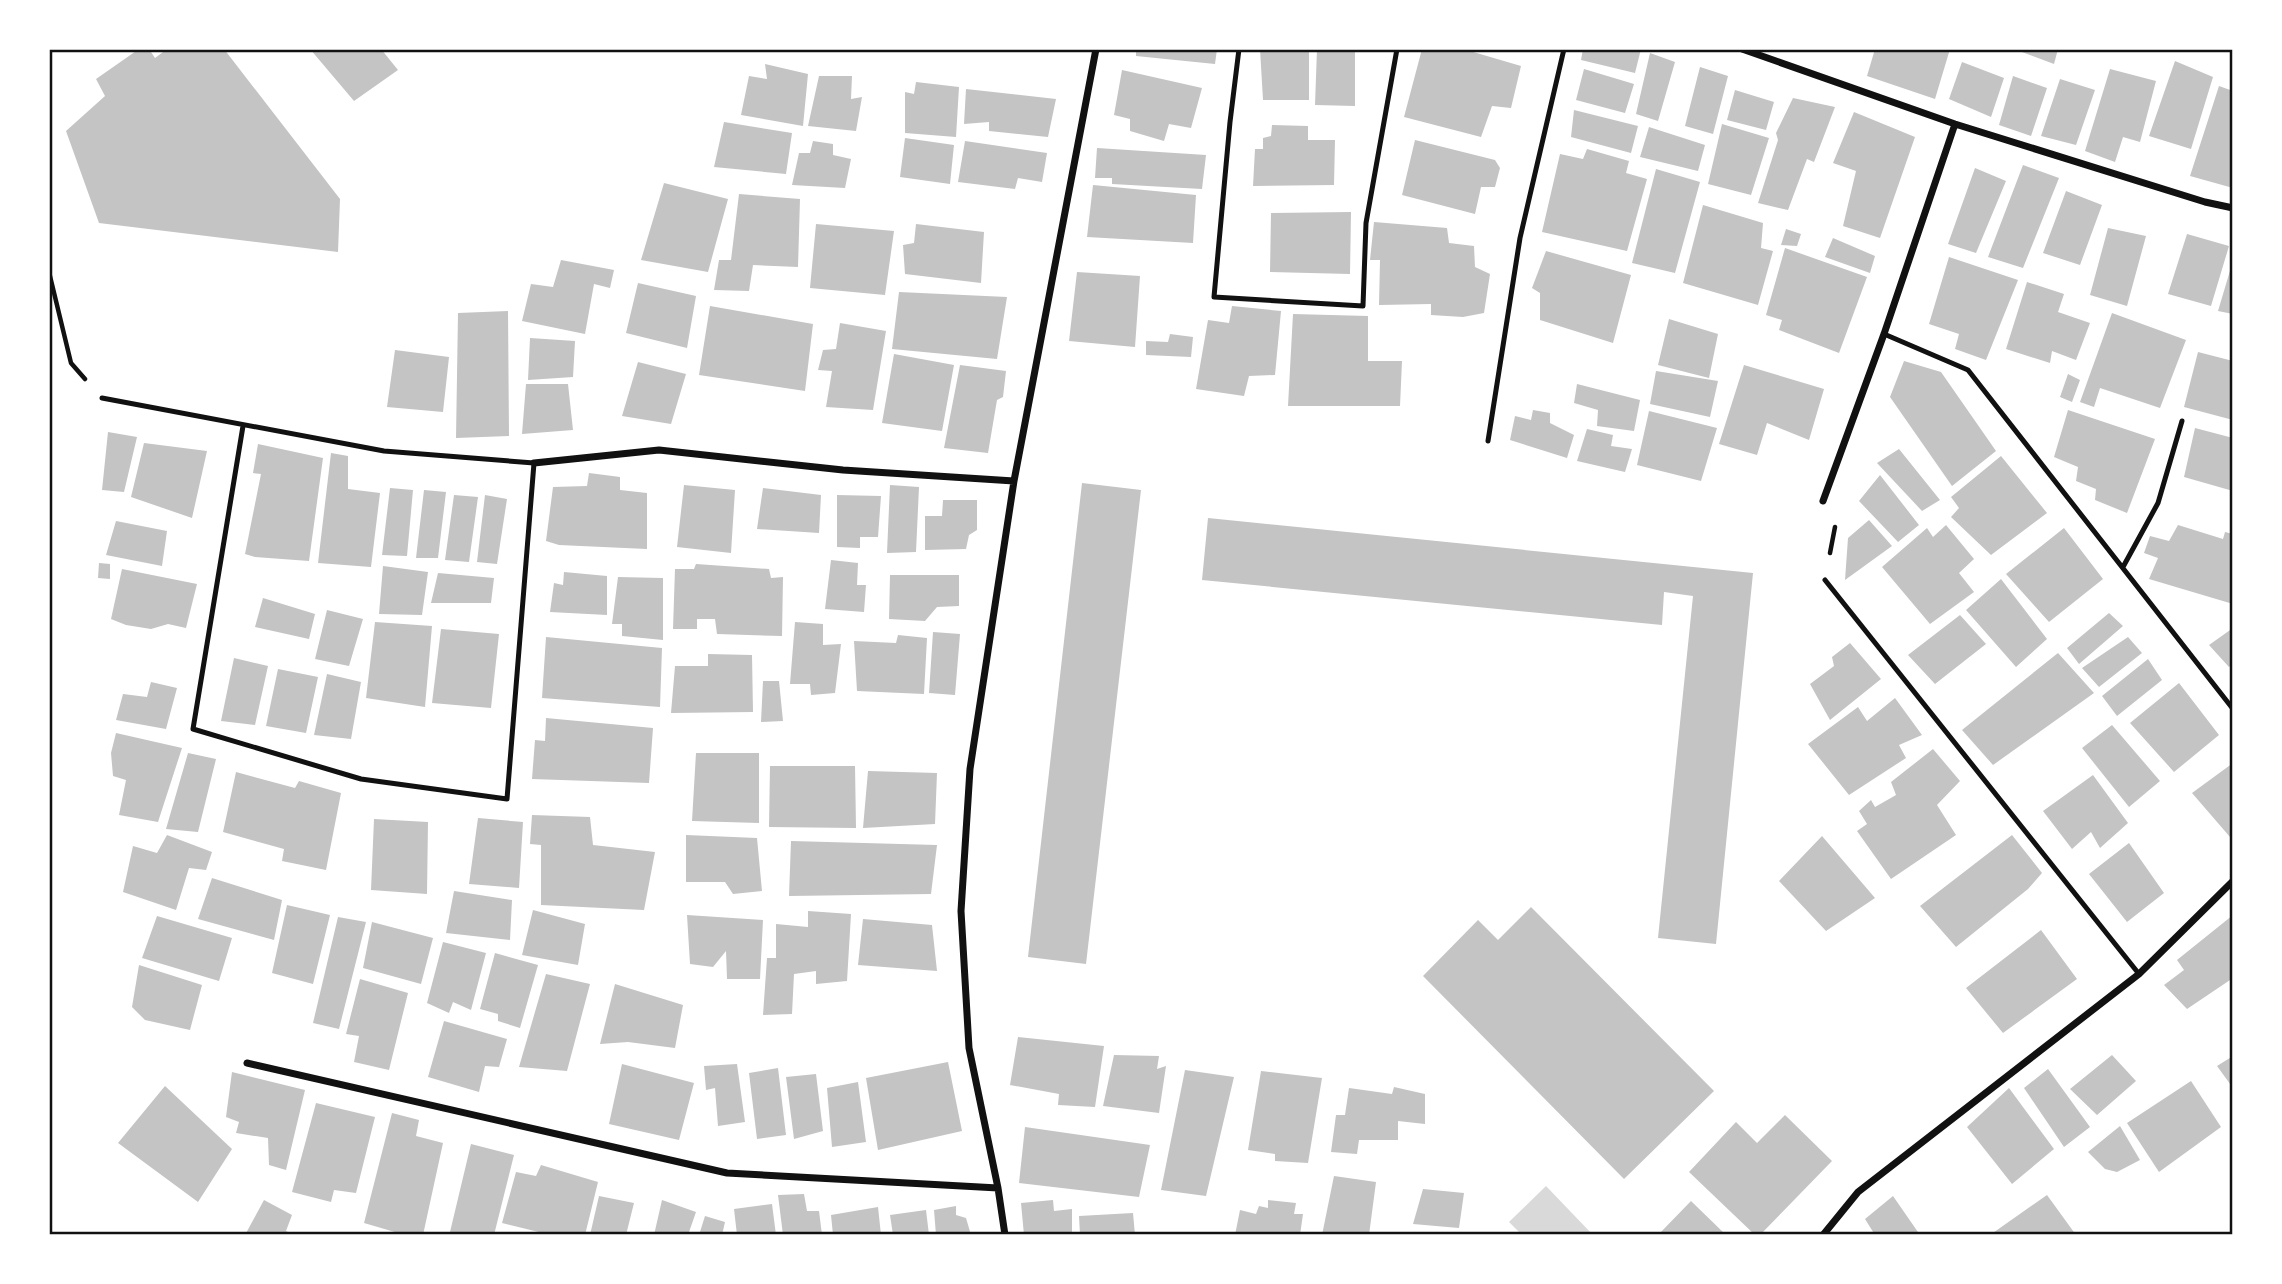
<svg xmlns="http://www.w3.org/2000/svg" width="2282" height="1284" font-family="'DejaVu Sans',sans-serif">
<rect width="100%" height="100%" fill="#fff"/>
<path fill="#d9d9d9" d="M1546 1186 1593 1235H1522L1509 1222Z"/>
<path fill="#c4c4c4" d="M139 49H149L155 58 167 49H224L340 199 338 252 99 223 66 131 105 96 96 79Z
M310 49H381L398 70 354 101Z
M1136 49H1217L1215 64 1136 56Z
M1260 49H1309V100H1263Z
M1317 49H1355V106L1315 105Z
M1422 49H1463L1521 66 1511 108 1492 106 1481 137 1404 117Z
M1583 49H1641L1635 73 1581 60Z
M1875 49H1950L1935 99 1867 76Z
M2014 49H2058L2054 64Z
M1650 53 1675 62 1658 121 1636 114Z
M2175 61 2213 77 2191 149 2149 136Z
M1962 62 2004 78 1991 117 1949 99Z
M765 64 808 74 803 126 741 115 749 76 767 79Z
M1700 67 1728 76 1713 134 1685 126Z
M1584 69 1634 84 1625 113 1576 100Z
M2110 69 2156 81 2140 142 2123 137 2115 162 2085 151Z
M1122 70 1202 88 1191 128 1169 124 1164 141 1130 131V119L1114 115Z
M819 76H852L851 99 862 97 856 131 808 126Z
M2013 76 2047 88 2031 136 1999 125Z
M2060 79 2095 90 2076 145 2041 136Z
M916 82 959 87 956 137 905 133V92L914 94Z
M2219 86 2233 91V188L2190 176Z
M966 89 1056 99 1048 137 989 131V122L964 124Z
M1735 90 1774 102 1766 130 1727 120Z
M1793 98 1835 107 1814 162 1807 159 1788 210 1758 203 1778 140 1776 133Z
M1574 110 1638 126 1631 153 1571 137Z
M1854 112 1915 137 1880 238 1843 226 1856 171 1833 163Z
M724 122 792 133 786 174 714 167Z
M1722 124 1769 138 1751 195 1708 184Z
M1272 125 1308 126V140H1335L1334 185 1253 186 1255 149H1263V138L1271 136Z
M1649 127 1705 145 1698 171 1640 157Z
M905 138 954 145 950 184 900 177Z
M1415 140 1495 160 1500 168 1495 187H1481L1475 214 1402 195Z
M813 141 833 144V155L851 159 845 188 792 185 799 153H810Z
M965 141 1047 153 1042 182 1018 178 1015 189 958 182Z
M1097 148 1206 155 1202 189 1112 184V178H1095Z
M1587 149 1629 161 1626 173 1647 179 1627 251 1542 232 1560 154 1583 159Z
M2023 165 2059 178 2023 268 1988 257Z
M1975 168 2006 181 1976 253 1948 244Z
M1656 169 1700 182 1675 273 1632 263Z
M664 183 728 199 708 272 641 260Z
M1093 185 1196 195 1193 243 1087 237Z
M2066 191 2102 205 2080 265 2043 253Z
M739 194 800 199 798 267 753 265 749 291 714 290 719 260H731Z
M1703 205 1763 223 1761 248 1773 251 1758 305 1683 283Z
M1351 212 1350 274 1270 272 1271 213Z
M1374 222 1447 228 1449 243 1474 246 1475 267 1490 274 1484 313 1463 317 1431 315V304L1379 305 1380 260H1370Z
M816 224 894 231 885 295 810 288Z
M916 224 984 232 981 283 905 274 903 245 914 243Z
M2108 228 2146 236 2127 306 2090 295Z
M1786 229 1801 234 1797 246 1781 245Z
M2187 234 2229 246 2211 306 2168 294Z
M1833 238 1875 256 1870 273 1825 257Z
M1785 248 1867 277 1839 353 1779 330 1782 320 1766 315Z
M1546 251 1631 275 1613 343 1540 320V293L1532 288Z
M1949 257 2018 280 1986 360 1955 349 1959 334 1929 324Z
M561 260 614 270 610 288 594 284 585 334 522 321 531 284 553 287Z
M2232 264H2233V314L2218 311Z
M1077 272 1140 276 1135 347 1069 341Z
M2027 282 2064 294 2058 312 2090 323 2076 360 2052 351 2050 363 2006 349Z
M638 283 696 296 687 348 626 333Z
M899 292 1007 297 997 359 892 349Z
M710 306 813 324 805 391 699 375Z
M1232 306 1281 311 1275 375 1249 376 1244 396 1196 389 1208 320 1229 323Z
M508 311 509 436 456 438 458 313Z
M2112 313 2186 340 2160 408 2100 388 2094 407 2080 402Z
M1293 314 1368 316V361H1402L1400 406H1288Z
M1669 319 1718 334 1709 378 1658 365Z
M840 323 886 331 873 410 826 407 832 371 818 370 823 350 836 349Z
M1170 334 1193 337 1191 357 1146 355V341L1168 342Z
M530 338 575 341 573 377 528 380Z
M395 350 449 357 443 412 387 407Z
M2198 352 2233 361V420L2184 407Z
M894 354 954 365 942 431 882 423Z
M1904 361 1941 372 1996 451 1952 486 1890 397Z
M638 362 686 374 671 424 622 416Z
M960 365 1006 371 1003 397 997 400 988 453 944 448Z
M1744 365 1824 389 1809 440 1767 423 1757 455 1719 444Z
M1656 371 1718 381 1710 417 1650 404Z
M2068 374 2080 380 2072 402 2060 397Z
M526 384H568L573 430 522 434Z
M1577 384 1640 400 1634 431 1597 426 1598 410 1574 403Z
M1533 410 1550 413V423L1574 435 1567 458 1510 440 1515 416 1531 420Z
M2068 410 2155 439 2127 513 2095 500 2096 489 2076 481 2078 467 2054 457Z
M1649 411 1717 428 1701 481 1637 465Z
M2195 428 2233 438V491L2184 477Z
M1587 429 1613 435 1611 446 1632 449 1625 472 1577 461Z
M108 432 137 437 124 492 102 490Z
M144 443 207 451 192 518 131 497Z
M258 444 323 458 309 561 255 557 245 554 261 474 253 473Z
M1899 449 1940 500 1922 511 1877 463Z
M331 453 348 456V489L380 493 371 567 318 563Z
M2001 456 2047 513 1991 555 1951 517 1959 508 1951 497Z
M589 473 620 477V490L647 493V549L559 545 546 541 553 487 587 486Z
M1880 475 1919 525 1898 542 1859 501Z
M1082 483 1141 490 1086 964 1028 957Z
M684 485 735 490 731 553 677 547Z
M890 485 919 487 916 552 887 553Z
M390 488 413 490 407 556 382 555Z
M763 488 821 495 819 533 757 529Z
M424 490 446 492 438 558H416Z
M454 495 478 497 469 562 445 560Z
M485 495 507 499 497 564 477 562Z
M837 495 881 496 878 537H860V548L837 547Z
M943 500H977V530L969 535 966 549 925 550V516H942Z
M1208 518 1753 573 1716 944 1658 938 1693 596 1664 592 1662 625 1202 580Z
M1869 520 1892 546 1845 580 1848 538Z
M116 521 167 531 162 566 106 555Z
M1946 525 1974 559 1959 573 1974 592 1930 624 1882 567 1927 528 1933 537Z
M2178 525 2223 539 2225 532 2233 534V604L2149 579 2158 558 2144 553 2150 536 2169 541Z
M2064 528 2103 579 2049 622 2006 574Z
M831 560 858 563 857 585H866L864 612 825 609Z
M99 563 110 564V579L98 578Z
M696 564 769 569 771 578 783 577 782 636 717 634 715 619H697V629H673L675 569H694Z
M383 566 428 572 422 615 379 614Z
M122 569 197 584 186 628 168 624 151 629 126 625 111 619Z
M564 572 607 576V615L550 612 554 583 563 585Z
M438 573 494 578 491 603H431Z
M890 575H959V606L937 607 925 621 889 619Z
M618 577 663 578V640L622 636V624H612Z
M2001 579 2047 639 2016 667 1966 610Z
M263 598 315 614 309 639 255 627Z
M327 610 363 619 349 666 315 659Z
M2109 613 2123 626 2079 664 2067 648Z
M1960 615 1986 644 1935 684 1908 655Z
M375 622 432 626 425 707 366 698Z
M795 622 823 624V645L841 644 835 693 811 695 810 684H790Z
M2233 628V664L2229 667 2209 645Z
M441 629 499 634 491 708 432 703Z
M933 632 960 634 955 695 929 693Z
M898 635 927 638 924 694 857 691 854 641 896 643Z
M546 637 662 648 660 707 542 698Z
M2128 637 2142 653 2099 687 2082 668Z
M1850 643 1881 679 1830 720 1810 684 1834 666 1832 657Z
M2058 653 2094 693 1993 765 1962 730Z
M708 654 752 655 753 712 671 713 675 666H708Z
M234 658 268 666 255 725 221 721Z
M2148 659 2162 680 2117 716 2102 696Z
M278 669 318 677 306 733 266 726Z
M327 674 361 682 351 739 314 735Z
M763 681H779L783 721 761 722Z
M151 682 177 688 166 729 116 720 123 694 147 697Z
M2179 683 2219 735 2174 772 2130 723Z
M1895 698 1922 735 1899 745 1906 758 1849 795 1808 744 1858 707 1867 721Z
M546 718 653 728 649 783 532 779 535 740 545 741Z
M2112 725 2160 781 2129 807 2082 748Z
M116 733 182 748 158 822 119 815 126 780 113 776 111 753Z
M1933 749 1960 781 1937 805 1956 835 1891 879 1857 831 1867 824 1859 811 1871 800 1875 807 1896 795 1891 782Z
M188 753 216 759 198 832 166 829Z
M696 753H759V823L692 821Z
M2233 763V835L2230 837 2192 793Z
M770 766H855L856 828 769 827Z
M868 771 937 773 935 824 863 828Z
M236 772 295 788 299 781 341 793 326 870 282 861 284 849 223 832Z
M2093 775 2128 823 2100 848 2091 832 2072 849 2043 811Z
M532 815 590 817 593 845 655 852 644 910 541 905V845L530 844Z
M478 818 523 822 519 888 469 884Z
M374 819 428 822 427 894 371 890Z
M167 835 212 852 206 870 189 868 176 910 123 892 133 846 157 853Z
M686 835 757 838 762 891 733 894 725 882H686Z
M2012 835 2042 873 2028 889 1956 947 1920 906Z
M1822 836 1875 898 1826 931 1779 881Z
M791 841 937 845 931 894 789 896Z
M2129 843 2164 893 2127 922 2089 874Z
M212 878 282 900 274 940 198 919Z
M454 891 512 900 510 940 446 933Z
M287 905 330 915 313 984 272 973Z
M1531 907 1714 1091 1624 1179 1423 976 1478 920 1498 940Z
M533 910 585 924 578 965 522 955Z
M808 911 851 914 847 981 816 984V971L794 974 792 1014 763 1015 767 958H776V924L808 927Z
M687 915 763 920 760 979H727L726 951 713 967 690 964Z
M2233 915V978L2187 1009 2164 985 2184 970 2177 960Z
M157 916 232 938 219 981 142 958Z
M338 917 366 922 339 1029 313 1023Z
M863 919 932 925 937 971 858 965Z
M372 922 433 938 421 984 363 968Z
M2041 930 2077 979 2003 1033 1966 988Z
M443 942 486 953 471 1010 453 1002 449 1013 427 1003Z
M495 953 538 965 520 1028 498 1021V1014L480 1009Z
M139 965 202 985 190 1030 145 1020 132 1007Z
M546 974 590 984 567 1071 519 1067Z
M360 979 408 993 389 1070 354 1062 359 1036 346 1034Z
M615 984 683 1005 675 1048 628 1042 600 1044Z
M444 1021 507 1039 499 1067 485 1066 479 1092 428 1077Z
M1018 1037 1104 1046 1095 1107 1058 1105 1059 1094 1010 1085Z
M1114 1055 1159 1056 1157 1069 1166 1066 1159 1113 1103 1106Z
M2112 1055 2136 1081 2097 1115 2070 1089Z
M2233 1056V1088L2217 1066Z
M948 1062 962 1131 878 1150 866 1078Z
M622 1064 694 1083 679 1140 609 1124Z
M737 1064 745 1122 718 1126 715 1088 706 1090 704 1066Z
M778 1068 786 1135 757 1139 749 1073Z
M2048 1069 2090 1127 2064 1147 2024 1088Z
M1185 1070 1234 1077 1206 1196 1161 1190Z
M1261 1071 1322 1078 1308 1163 1275 1161V1154L1248 1150Z
M232 1072 305 1090 286 1170 269 1165 268 1138 236 1133 239 1122 226 1117Z
M816 1074 823 1131 794 1139 786 1077Z
M2191 1081 2221 1127 2159 1172 2127 1123Z
M858 1082 866 1142 832 1147 827 1088Z
M165 1086 232 1149 198 1202 118 1143Z
M1394 1087 1425 1094V1124L1398 1121V1140H1359L1357 1154 1331 1152 1336 1115H1345L1349 1088 1392 1094Z
M2009 1088 2054 1149 2012 1184 1967 1127Z
M316 1103 375 1117 356 1193 334 1190 331 1202 292 1192Z
M392 1113 419 1120 416 1136 443 1143 423 1235H405L364 1223Z
M1785 1115 1832 1161 1760 1235H1755L1689 1172 1736 1122 1757 1143Z
M2120 1126 2140 1160 2117 1172 2105 1169 2088 1152Z
M1025 1127 1150 1145 1139 1197 1019 1183Z
M471 1144 514 1155 494 1235H468L450 1232Z
M541 1165 598 1182 585 1235H551L502 1223 516 1172 536 1176Z
M1334 1176 1376 1182 1369 1235H1322Z
M1423 1189 1464 1193 1459 1228 1413 1224Z
M804 1194 807 1211H819L822 1235H783L778 1195Z
M2047 1195 2076 1235H1990Z
M599 1196 634 1203 626 1235H590Z
M1893 1196 1920 1235H1875L1865 1219Z
M264 1200 292 1215 286 1231 294 1235H245Z
M662 1200 696 1212 688 1235H654Z
M1053 1200 1054 1211 1072 1209V1235H1024L1021 1203Z
M1268 1200 1296 1203 1294 1214H1303L1300 1235H1235L1240 1210 1256 1214 1259 1206 1268 1208Z
M1691 1201 1726 1235H1658Z
M772 1204 776 1235H737L734 1209Z
M956 1206V1215L966 1218 971 1235H936L934 1210Z
M878 1207 881 1235H833L831 1215Z
M926 1210 929 1235H893L890 1215Z
M1133 1213 1135 1235H1080L1079 1216Z
M705 1216 725 1222 722 1235H699Z"/>
<g fill="none" stroke-linecap="round" stroke-linejoin="round">
<path stroke="#111" stroke-width="4.5" d="M49 272 71 363 85 379
M1830 553 1835 527"/>
<path stroke="#111" stroke-width="5" d="M1239 49 1230 122 1214 297 1363 306 1366 223 1397 49
M1884 334 1968 370 2233 709
M102 398 384 451 534 463 507 799 361 779 193 729 243 426
M1488 441 1520 238 1564 49
M2123 567 2158 503 2182 421
M1825 580 2139 974"/>
<path stroke="#111" stroke-width="7" d="M1742 49 1955 124 2205 202 2233 208
M534 463 659 450 843 470 1014 481
M1823 501 1884 334 1955 124
M247 1063 727 1173 998 1188
M1005 1235 998 1188 969 1048 961 911 970 769 1014 481 1096 49
M1823 1235 1858 1192 2139 974 2233 881"/>
</g>
<rect width="2282" height="1284" fill="none" stroke="#ffffff" stroke-width="102"/>
<rect x="51" y="51" width="2180" height="1182" fill="none" stroke="#111" stroke-width="2.5"/>
</svg>
